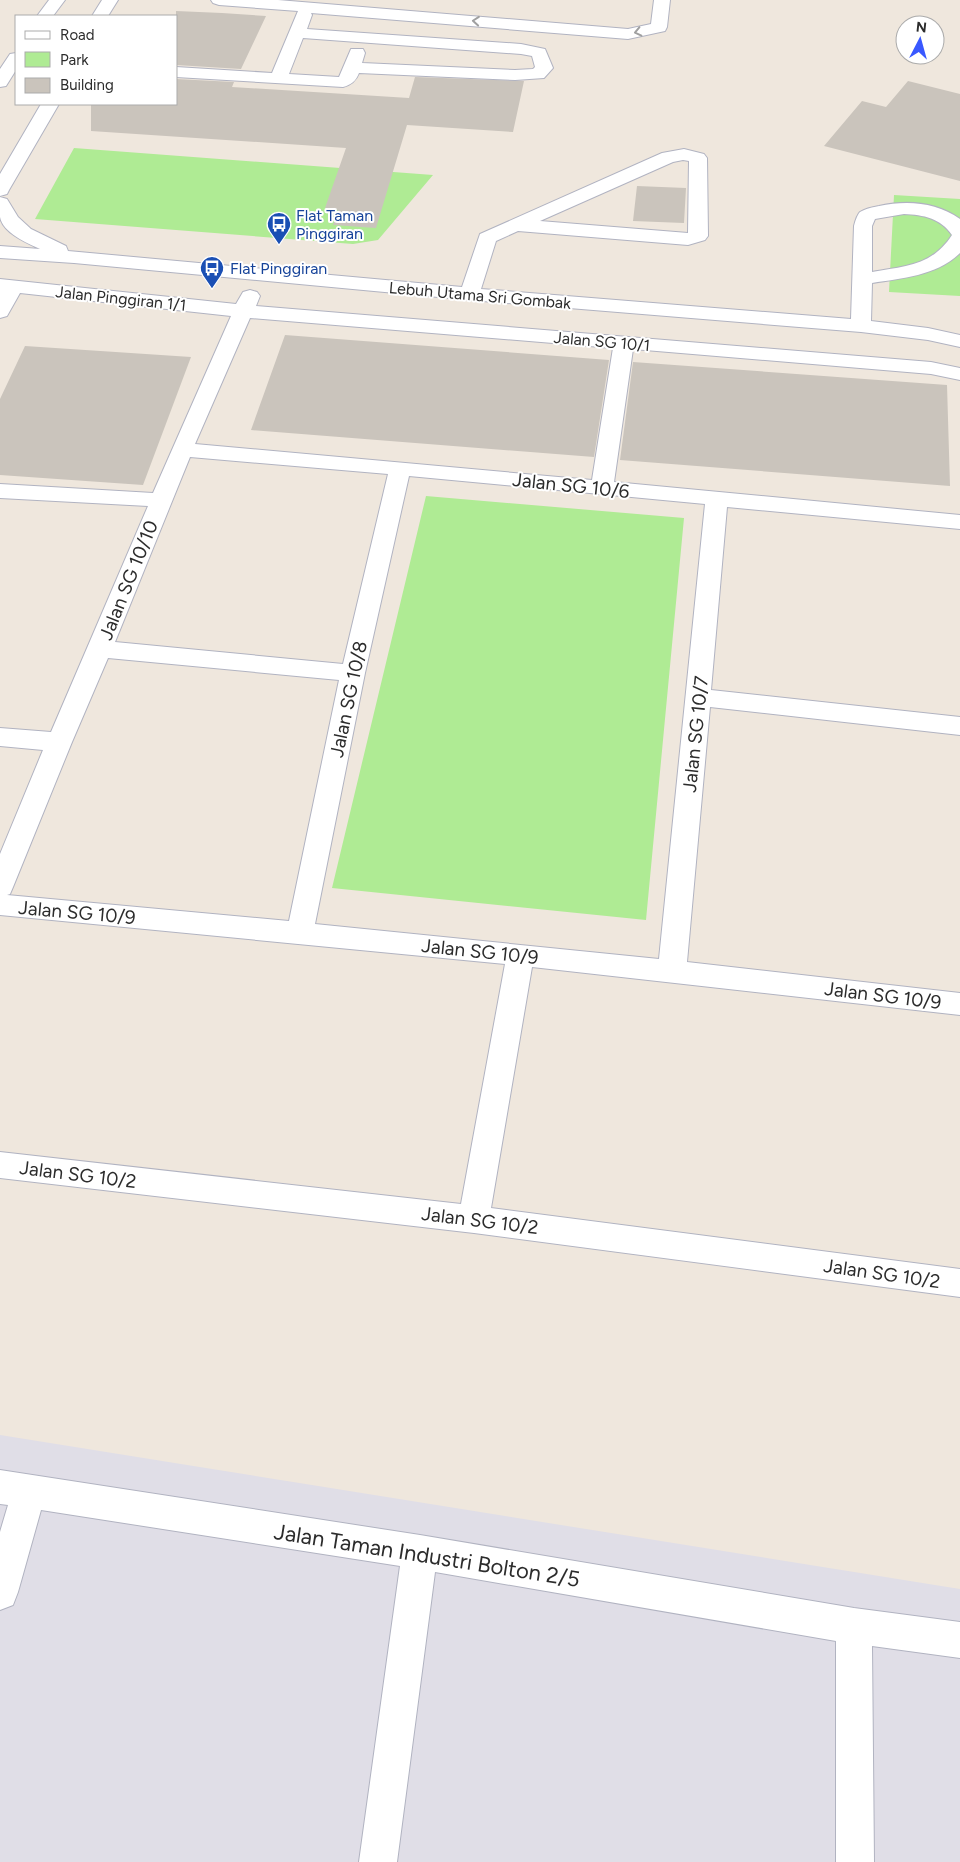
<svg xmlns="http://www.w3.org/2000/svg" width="960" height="1862" font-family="Figtree,sans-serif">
<rect width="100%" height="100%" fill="#efe7dd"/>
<path fill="#e0dee7" d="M0 1435 960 1589V1862H0Z"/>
<path fill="#afeb94" d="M74 148 433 175 378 240 353 244 35 219Z
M894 195 960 199V296L889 292Z
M426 496 684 518 646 920 332 888Z"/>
<path fill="#cac4bc" d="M176 11 222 13 266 16 241 69 176 65Z
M415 77 524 81 513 132 407 125 376 228 333 225 338 210 325 208 346 148 91 131V104H176V79L234 82 232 87 409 98Z
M908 81 960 94V181L824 146 862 101 886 107Z
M637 186 686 188 684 223 633 221Z
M285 335 609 360 594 457 251 430Z
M25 346 191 357 143 485 0 475V399Z
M633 362 947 385 950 486 620 460Z"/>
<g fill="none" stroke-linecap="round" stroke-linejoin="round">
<g stroke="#b1b3c1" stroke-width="2">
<path id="minor" d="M49 0H65L53 16H37Z
M102 0H118L108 16H92Z
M211 0H278L628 29 651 24 654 0H670L667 27 665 31 628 39 311 13 312 15 307 29 521 44 545 49 553 68 544 78 515 80 359 73C356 81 351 85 343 87L176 77V67L272 73 298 11 219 5 213 3ZM303 38 521 54 532 56 535 67 533 69 515 70 362 63 365 53 363 49H351L339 77 289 74Z
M16 53V70L6 86 0 87V69L10 54Z
M41 104H59L9 190 7 194 0 196V174Z
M684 149 704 154 707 158 708 236 705 240 688 245 518 231 496 241 481 289 851 319 854 226C855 222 857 215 860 212 865 209 873 207 879 206 907 200 936 202 960 219V253C936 276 903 278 872 283L871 321 928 328 960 335V347L928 340 861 332 470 300 74 263 0 258V246L40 249C27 243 3 233 0 217 0 211 0 204 0 197L7 199 18 217 31 229 66 246 68 251 462 287 480 234 662 153ZM683 160 689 161 688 233 540 221 673 162ZM904 214C924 215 940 218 952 235 932 266 905 266 872 272V226L875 219Z
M0 279 236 304 243 292 250 290 257 292 260 296 256 306 931 362 960 368V380L931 374 633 349 614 482 960 515V529L727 507 711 690 960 717V735L710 707 687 962 960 993V1015L532 967 491 1208 960 1269V1297L474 1233 0 1178V1152L461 1204 505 964 0 915V854L43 750 0 746V728L51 732 148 506 0 498V484L153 493 231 316 20 293 7 316 0 318ZM250 318 613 348 592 480 195 444ZM190 457 388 474 343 664 115 642ZM409 476 705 504 659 959 315 924 365 673ZM108 658 339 680 289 921 7 895 10 894 13 887 72 742Z
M0 1470 420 1535 854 1608 960 1622V1658L872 1646 874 1862H836V1641L435 1572 397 1862H359L400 1566 41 1510 18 1592 13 1605 0 1610V1532L8 1505 0 1504Z"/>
</g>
<use href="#minor" fill="#fff" fill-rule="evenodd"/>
</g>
<defs><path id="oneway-chevron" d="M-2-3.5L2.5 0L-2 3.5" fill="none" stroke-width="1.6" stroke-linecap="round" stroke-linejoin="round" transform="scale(1.25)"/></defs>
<g stroke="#a0a0a0">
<use href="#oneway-chevron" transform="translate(476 21) rotate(-175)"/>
<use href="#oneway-chevron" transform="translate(638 32) rotate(167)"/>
</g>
<defs>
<g id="bus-pin" transform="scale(1.25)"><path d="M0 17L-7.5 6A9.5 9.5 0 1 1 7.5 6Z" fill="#1a4fb4" stroke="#fff"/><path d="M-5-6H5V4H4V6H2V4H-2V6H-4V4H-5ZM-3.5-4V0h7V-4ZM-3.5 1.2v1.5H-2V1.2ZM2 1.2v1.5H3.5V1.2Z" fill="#fff"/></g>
</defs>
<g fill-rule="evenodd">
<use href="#bus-pin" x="279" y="224"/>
<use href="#bus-pin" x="212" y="268"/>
</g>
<g text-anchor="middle" stroke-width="4" stroke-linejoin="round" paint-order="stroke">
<g font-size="16" fill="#164399" stroke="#fff" text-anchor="start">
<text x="296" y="221">Flat Taman<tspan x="296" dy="18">Pinggiran</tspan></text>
<text x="230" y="274">Flat Pinggiran</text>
</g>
<g font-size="16" fill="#2c2c2c" stroke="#fff">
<text transform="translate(480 295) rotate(5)" y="6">Lebuh Utama Sri Gombak</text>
<text transform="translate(121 298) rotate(6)" y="6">Jalan Pinggiran 1/1</text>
<text transform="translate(602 341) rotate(5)" y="6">Jalan SG 10/1</text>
</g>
<g font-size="19" fill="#2c2c2c" stroke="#fff">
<text transform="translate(571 485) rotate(6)" y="7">Jalan SG 10/6</text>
<text transform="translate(128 580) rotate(-68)" y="7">Jalan SG 10/10</text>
<text transform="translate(348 699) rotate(-78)" y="7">Jalan SG 10/8</text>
<text transform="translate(695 734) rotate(-84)" y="7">Jalan SG 10/7</text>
<text transform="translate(77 912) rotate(5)" y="7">Jalan SG 10/9</text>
<text transform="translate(480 951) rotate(6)" y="7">Jalan SG 10/9</text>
<text transform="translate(883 995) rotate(7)" y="7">Jalan SG 10/9</text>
<text transform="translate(78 1174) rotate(7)" y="7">Jalan SG 10/2</text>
<text transform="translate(480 1220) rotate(7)" y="7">Jalan SG 10/2</text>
<text transform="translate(882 1273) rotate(8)" y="7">Jalan SG 10/2</text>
</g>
<g font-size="22" fill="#2c2c2c" stroke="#fff">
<text transform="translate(427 1555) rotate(9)" y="8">Jalan Taman Industri Bolton 2/5</text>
</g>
</g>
<rect x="15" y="15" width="162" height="90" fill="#ffffff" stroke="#ababab"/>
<rect x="25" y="31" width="25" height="8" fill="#ffffff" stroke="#ababab"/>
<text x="60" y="40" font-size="15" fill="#2c2c2c">Road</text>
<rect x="25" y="52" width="25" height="15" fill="#afeb94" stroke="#ababab"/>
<text x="60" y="65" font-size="15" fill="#2c2c2c">Park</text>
<rect x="25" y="78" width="25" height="15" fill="#cac4bc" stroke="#ababab"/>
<text x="60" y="90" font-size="15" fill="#2c2c2c">Building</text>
<g transform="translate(920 40) rotate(6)"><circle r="24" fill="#ffffff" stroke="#ababab"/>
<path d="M0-4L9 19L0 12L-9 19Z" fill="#3958ff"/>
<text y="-8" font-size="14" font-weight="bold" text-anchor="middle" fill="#2c2c2c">N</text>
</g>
</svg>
